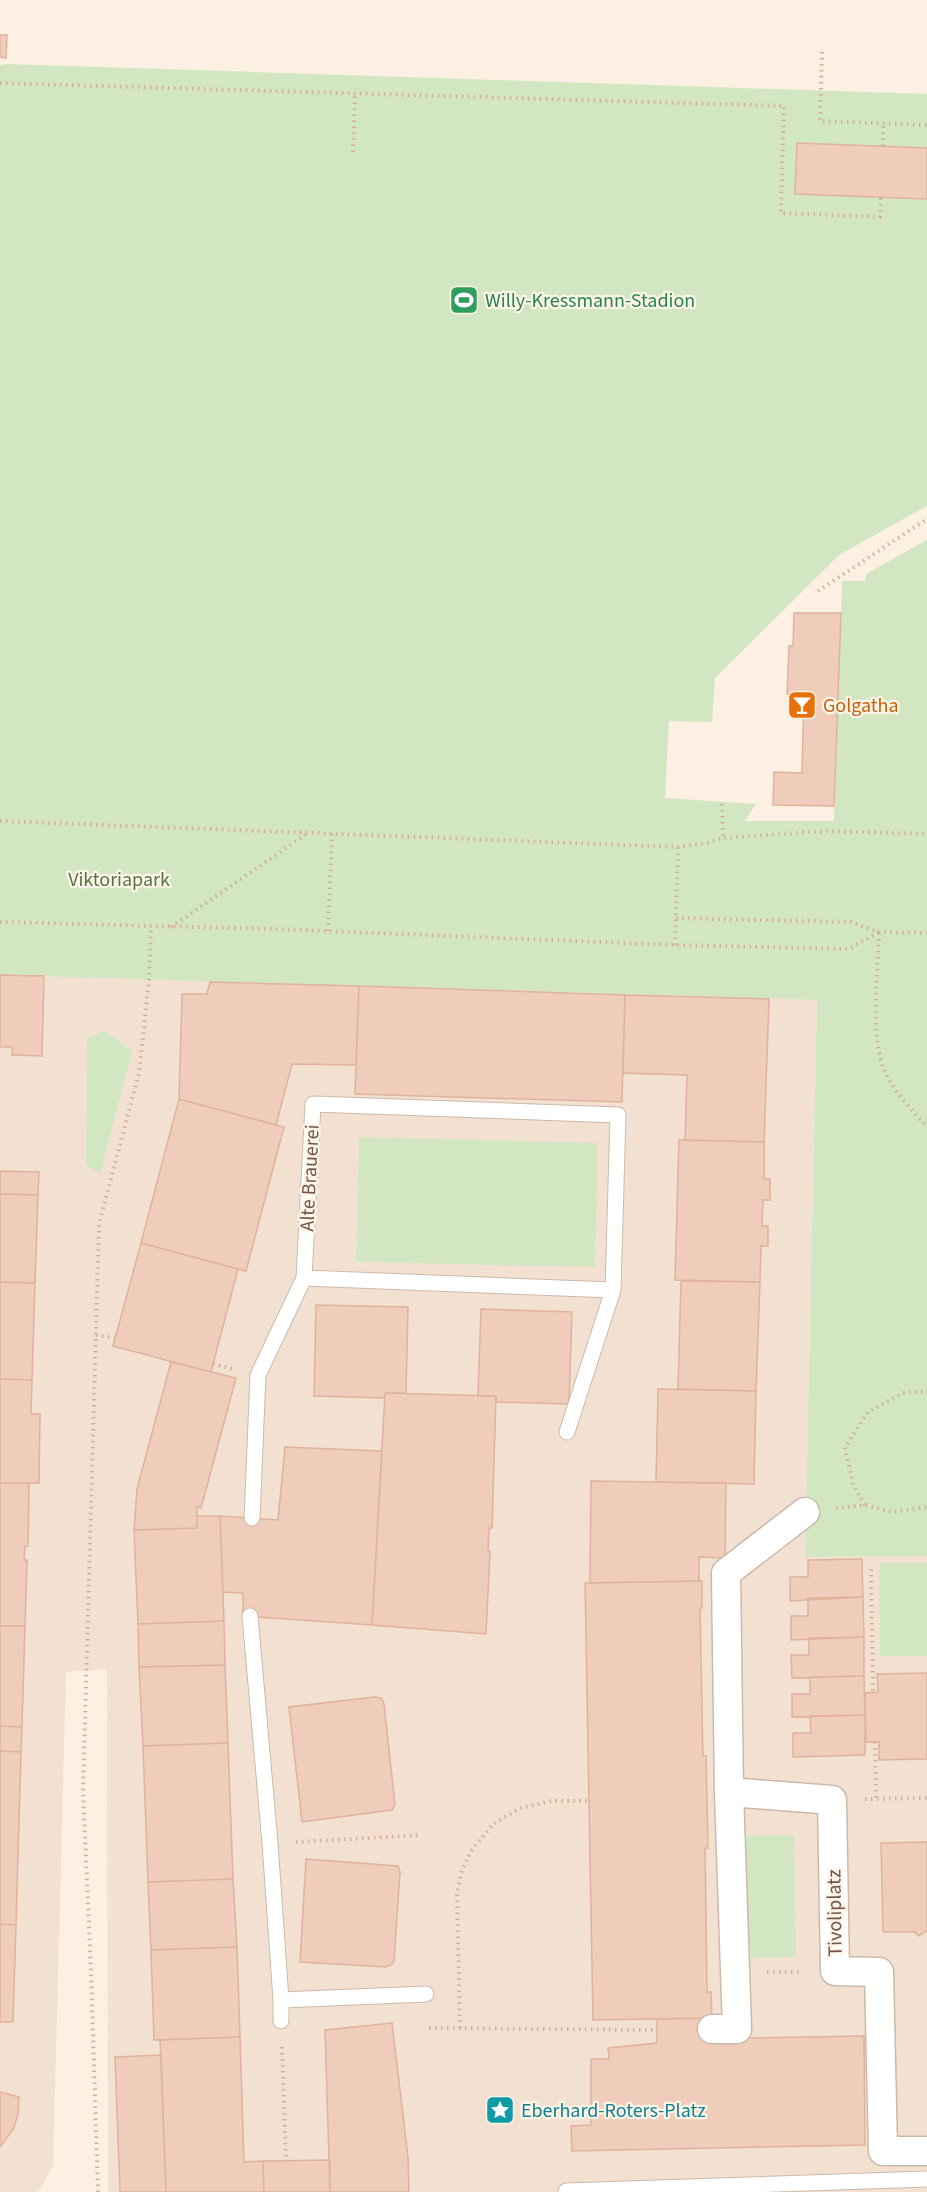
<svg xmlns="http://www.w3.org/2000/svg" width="927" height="2192" font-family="'Source Sans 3',sans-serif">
<rect width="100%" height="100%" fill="#fbf0e1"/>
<path fill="#f2e1d0" d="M0 975 817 1000 805 1557 927 1556V2192H108L107 1669 66 1672 53 2166 38 2192H0Z"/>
<path fill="#d2e7c1" d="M7 64 927 94V506L839 555 715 678 712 722 669 721 665 798 756 804 745 821H834L842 581H865L866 574 927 540V1556L805 1557 817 1000 0 975V65Z
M105 1031 132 1051 100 1174 86 1165 87 1038Z
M359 1137 598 1143 595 1267 356 1262Z
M879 1563H927V1656H880Z
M794 1835 796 1957 747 1958 744 1836Z"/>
<path fill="#efcdba" stroke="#e0b29c" stroke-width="1.5" d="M0 35H7L6 58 0 57Z
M797 143 927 148V199L795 194Z
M794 613H841L834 806 773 805 774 772 802 773 804 695 787 694 789 646H793Z
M0 975 44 976 42 1056 12 1055V1047H0Z
M210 982 359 986 356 1065 292 1064 276 1125 179 1099 182 994H207Z
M359 986 625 995 622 1102 355 1094Z
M625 995 769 999 764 1142 685 1140 687 1075 623 1073Z
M179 1099 284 1127 246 1271 141 1243Z
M679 1140 764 1142V1179H770V1200H763L762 1226H768V1246H761L760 1282 675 1280Z
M0 1171 39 1172 38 1195 0 1194Z
M0 1194 38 1195 35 1283 0 1282Z
M141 1243 238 1269 211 1372 113 1346Z
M681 1281 760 1282 756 1391 678 1389Z
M0 1282 35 1283 32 1380 0 1379Z
M316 1305 408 1307 406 1393H385L384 1398 314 1396Z
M481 1309 572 1312 569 1404 496 1402V1396H478Z
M171 1362 236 1378 201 1508 197 1507V1528L134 1530 137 1489Z
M0 1379 32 1380 31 1414H40L39 1483H0Z
M658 1389 756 1391 754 1484 656 1482Z
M385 1393 496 1396 492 1528H489L488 1551H490L486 1634 372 1625Z
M285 1447 382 1451 372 1625 243 1616V1593L223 1592 220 1516 278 1520Z
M591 1481 726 1483 725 1558 699 1557V1581L590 1583Z
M0 1483H29L28 1546H25L24 1560H27L25 1626H0Z
M197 1516H220L224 1621 138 1624 134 1530 197 1528Z
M862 1559 863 1597 790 1601V1577H808V1560Z
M702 1581V1608H700L703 1756H706L708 1848H705L707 1992H711L712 2018 593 2020 585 1583Z
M863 1597 864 1637 791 1640V1616H808V1598Z
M224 1621 225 1665 139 1667 138 1624Z
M0 1626H25L22 1727 0 1726Z
M864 1637V1676L792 1678 791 1655H809V1638Z
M225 1665 228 1743 143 1746 139 1667Z
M927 1673V1759L879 1760V1742H866L865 1693 878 1692 877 1674Z
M864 1676 865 1715 792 1717V1694H810V1677Z
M374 1697 381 1698 384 1704 395 1805 392 1810 302 1822 289 1707Z
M865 1715V1755L793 1757V1733H811L810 1716Z
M0 1726 22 1727 21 1752 0 1751Z
M228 1743 233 1879 148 1882 143 1746Z
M0 1751 21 1752 16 1925 0 1924Z
M927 1842V1931L918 1936 915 1932H883L881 1843Z
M306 1859 398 1866 400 1872 394 1961 391 1965 386 1967 300 1962Z
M233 1879 237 1947 151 1950 148 1882Z
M0 1924 16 1925 13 2022H0Z
M237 1947 240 2037 154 2040 151 1950Z
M712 2018 745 2038 864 2036 865 2145 572 2151 571 2126 591 2125V2059H609L608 2048 657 2043V2019Z
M392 2023 408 2157 409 2192H330L325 2030Z
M240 2037 244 2162 263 2161 264 2192H166L160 2040Z
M161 2055 166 2192H120L115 2057Z
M0 2092 19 2097 18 2114 14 2128 0 2147Z
M330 2160V2192H264L263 2161Z"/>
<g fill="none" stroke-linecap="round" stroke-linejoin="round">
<g stroke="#cdb9ac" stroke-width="17">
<path id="service" d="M567 1432 613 1290 618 1115 313 1104 304 1278 613 1290
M252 1518 258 1375 304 1278
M250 1616 270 1843 281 2000 426 1994
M281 2000V2021
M566 2191 927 2179"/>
</g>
<g stroke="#cdb9ac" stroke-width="31">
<path id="minor" d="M729 1792 726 1573 805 1512
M712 2029H737L729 1792 832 1800 835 1971 879 1972 883 2151H927"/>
</g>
<path stroke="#d3b09e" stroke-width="4" stroke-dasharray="1.5 4.5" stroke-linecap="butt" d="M822 52 820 121 927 125
M0 83 784 106 781 213 880 217 881 197
M883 146V123
M353 152 355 93
M818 591 927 519
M722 804 723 838
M0 821 678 847 707 843 723 838 826 831 927 834
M676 918 850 922 879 932 927 933
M0 922 275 929 675 945 849 949 879 932
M171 927 308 833
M328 931 332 834
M879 933C878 973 870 1030 883 1067 890 1087 913 1112 927 1127
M675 945 678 847
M96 1335 115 1338
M213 1364 234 1369
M865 1505 853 1485 845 1447 868 1412 903 1393 927 1391
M836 1508 865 1505 892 1512 927 1507
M871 1569 873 1692
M875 1742 876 1799
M865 1799 927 1798
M296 1842 421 1835
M767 1972H801
M429 2028 657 2030
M460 2028 457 1893 462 1870 471 1851 493 1824 520 1808 551 1801H589
M282 2047 286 2161
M98 2192 91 1971 83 1792 99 1224 139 1073 149 980 151 926"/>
<use href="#service" stroke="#fff" stroke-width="15"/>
<use href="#minor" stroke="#fff" stroke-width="28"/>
</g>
<defs>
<g id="stadium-square" transform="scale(1.5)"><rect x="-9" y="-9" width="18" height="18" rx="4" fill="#2e9e5b" stroke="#fef4e7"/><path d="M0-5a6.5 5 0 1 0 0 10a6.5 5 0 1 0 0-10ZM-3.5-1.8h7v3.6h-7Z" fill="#fff"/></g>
<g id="bar-square" transform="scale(1.5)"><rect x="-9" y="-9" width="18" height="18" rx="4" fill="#e8710a" stroke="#fef4e7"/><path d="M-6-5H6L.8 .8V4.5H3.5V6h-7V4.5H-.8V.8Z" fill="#fff"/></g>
<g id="sight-square" transform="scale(1.5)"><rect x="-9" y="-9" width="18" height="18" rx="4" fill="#0f9aa8" stroke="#fef4e7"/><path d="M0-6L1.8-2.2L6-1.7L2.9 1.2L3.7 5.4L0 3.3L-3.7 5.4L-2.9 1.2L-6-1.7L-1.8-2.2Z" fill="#fff"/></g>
</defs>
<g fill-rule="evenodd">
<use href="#stadium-square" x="464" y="300"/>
<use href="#bar-square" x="802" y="705"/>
<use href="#sight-square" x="500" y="2110"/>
</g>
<g text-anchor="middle" stroke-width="4.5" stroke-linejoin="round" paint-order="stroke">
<g font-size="20" fill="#27864d" stroke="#fef4e7" text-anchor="start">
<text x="485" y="307">Willy-Kressmann-Stadion</text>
</g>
<g font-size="20" fill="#c56008" stroke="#fef4e7" text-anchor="start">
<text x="823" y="712">Golgatha</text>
</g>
<g font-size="20" fill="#547642" stroke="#fef4e7">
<text x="119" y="886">Viktoriapark</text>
</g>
<g font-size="20" fill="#70554a" stroke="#fef4e7">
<text transform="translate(309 1178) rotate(-87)" y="7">Alte Brauerei</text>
<text transform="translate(834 1913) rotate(-91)" y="7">Tivoliplatz</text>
</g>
<g font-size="20" fill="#0d838f" stroke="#fef4e7" text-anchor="start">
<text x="521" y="2117">Eberhard-Roters-Platz</text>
</g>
</g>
</svg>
